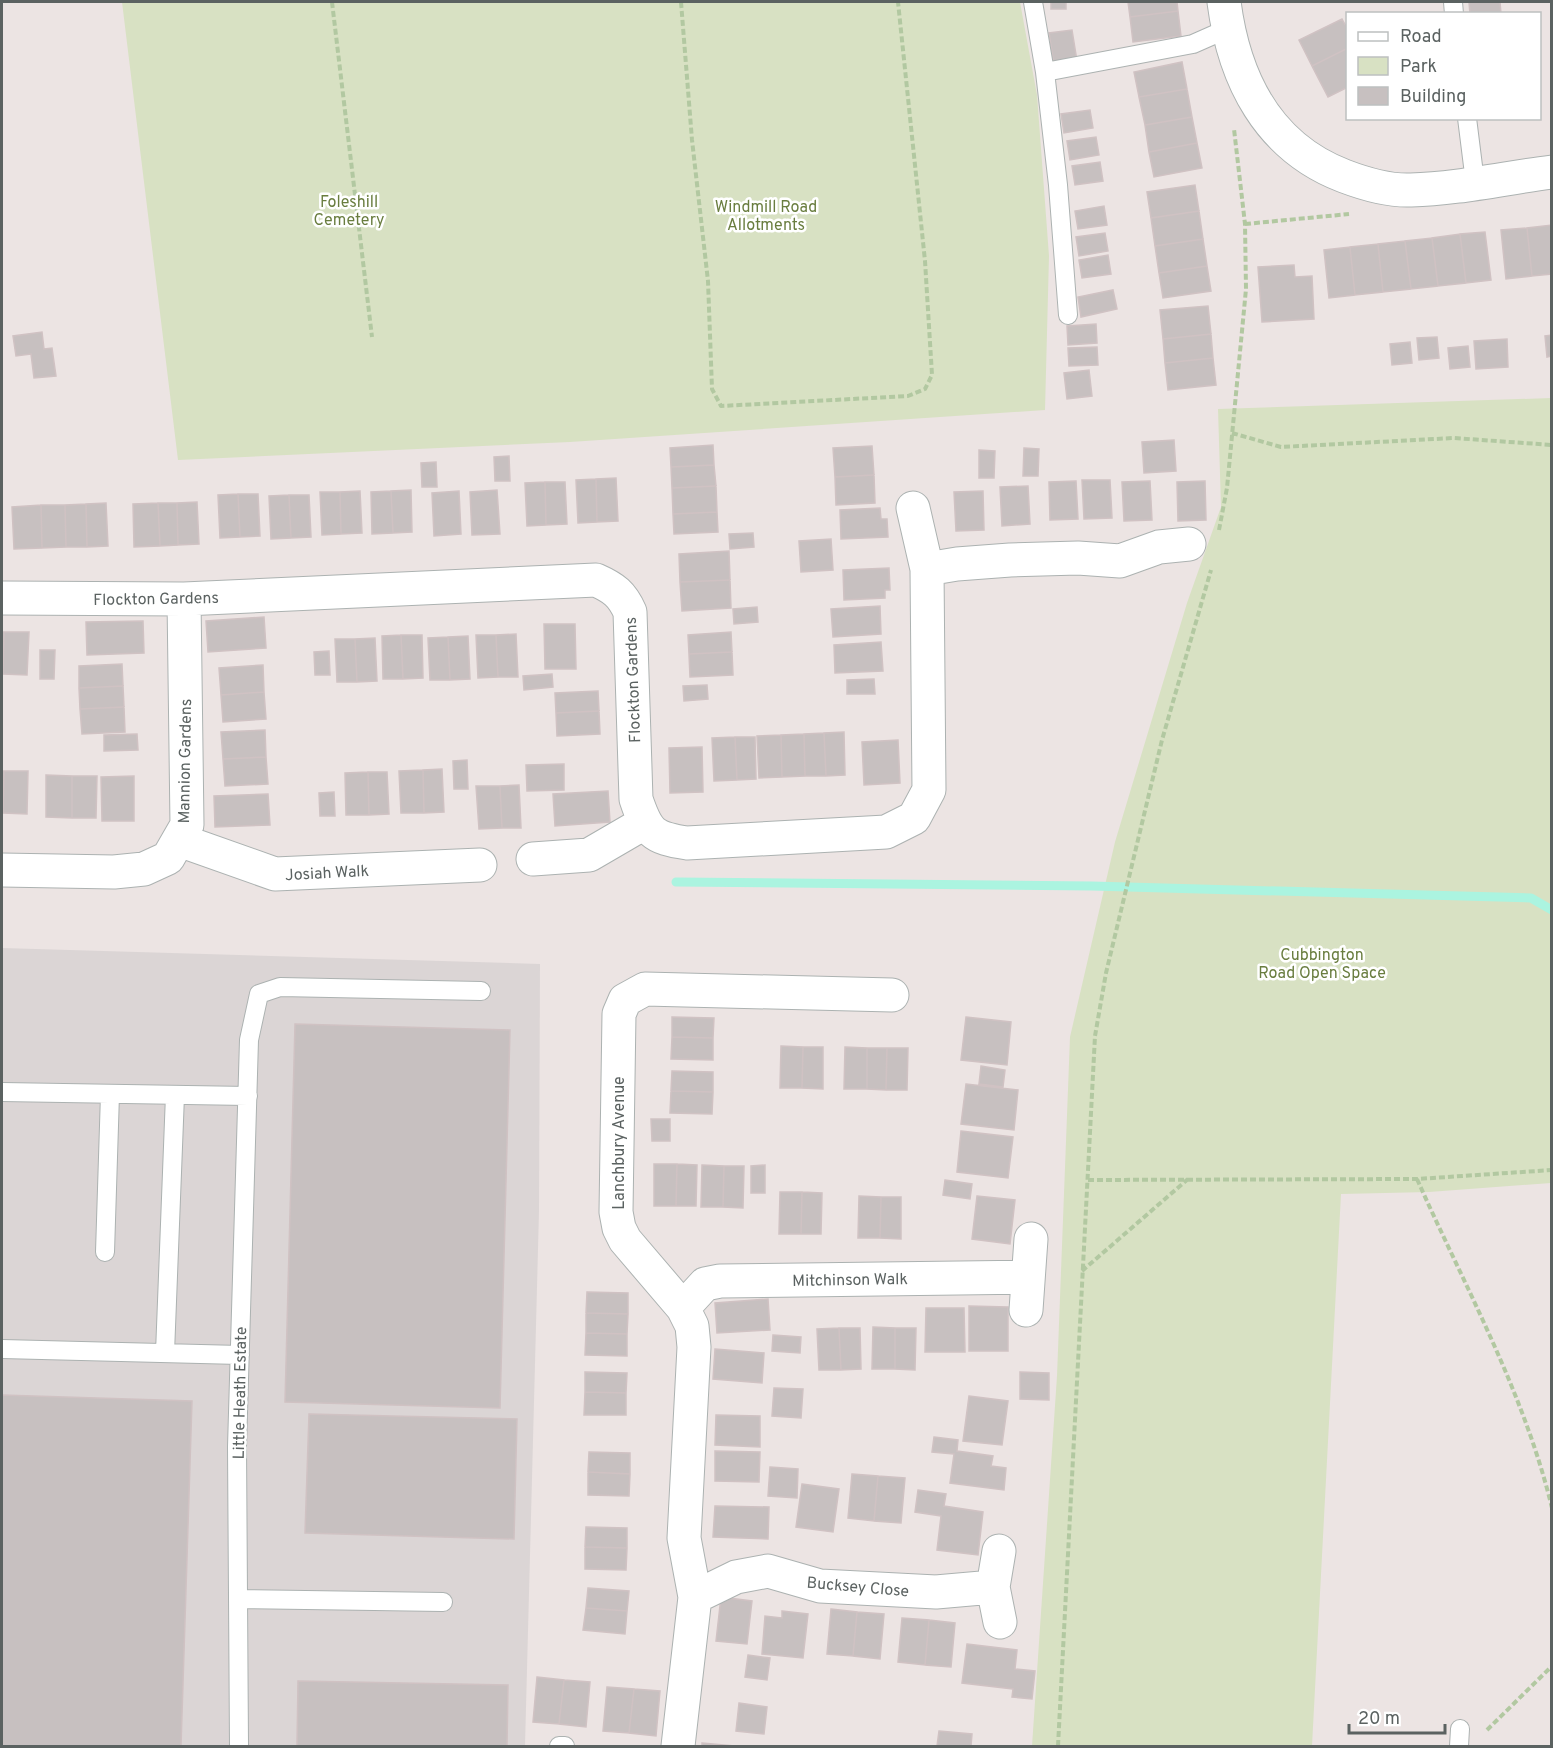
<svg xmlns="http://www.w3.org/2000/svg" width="1553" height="1748" font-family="Overpass,sans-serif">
<rect width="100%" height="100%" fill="#ece4e3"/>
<path fill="#dbd5d5" d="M2 948 540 964 539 1211 525 1746H2Z"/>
<path fill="#d8e1c3" d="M122 2H1020L1037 95 1049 256 1045 410 570 442 178 460Z
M1551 398V1183L1429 1192 1341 1194 1312 1746H1032L1057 1376 1070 1037 1115 842 1187 603 1221 507 1218 409Z"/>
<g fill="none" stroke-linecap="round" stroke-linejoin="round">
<path stroke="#abf4e0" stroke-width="9" d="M676 882 1092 886 1531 898 1552 910"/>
</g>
<path fill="#c7c0c0" stroke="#d0c2c3" stroke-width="1.5" d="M1051 2H1066V9H1051Z
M1128 2H1177L1178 11 1130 17Z
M1469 2H1500L1501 14H1470Z
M1178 11 1181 36 1133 42 1130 17Z
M1342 19 1348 30V48L1312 66 1299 40Z
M1072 30 1077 61 1054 65 1049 33Z
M1348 48V87L1328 97 1312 66Z
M1182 62 1187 89 1139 97 1134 72Z
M1187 89 1192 117 1145 125 1139 97Z
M1090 110 1093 128 1064 133 1061 114Z
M1192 117 1197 143 1149 152 1145 125Z
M1096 137 1099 155 1070 160 1067 141Z
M1197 143 1202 168 1154 177 1149 152Z
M1100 162 1103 181 1075 185 1072 166Z
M1195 185 1199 211 1151 218 1147 192Z
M1104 206 1107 225 1078 229 1075 211Z
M1199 211 1203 239 1155 246 1151 218Z
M1552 225V274L1532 276 1527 228Z
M1527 228 1532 276 1506 279 1501 230Z
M1485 232 1491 280 1466 283 1460 234Z
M1105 233 1108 251 1079 256 1076 237Z
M1460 234 1466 283 1438 286 1432 238Z
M1432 238 1438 286 1411 289 1405 241Z
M1203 239 1207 266 1159 273 1155 246Z
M1405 241 1411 289 1383 292 1378 244Z
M1378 244 1383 292 1355 295 1350 247Z
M1350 247 1355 295 1329 298 1324 250Z
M1108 255 1111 274 1082 278 1079 260Z
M1294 265 1295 277 1312 276 1314 319 1262 322 1258 267Z
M1207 266 1211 291 1163 298 1159 273Z
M1113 290 1117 309 1081 317 1078 297Z
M1208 306 1211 334 1163 339 1160 310Z
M1096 324 1097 343 1068 345 1067 326Z
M42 332 44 349 52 348 56 376 34 378 31 354 16 356 13 336Z
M1211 334 1213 358 1165 363 1163 339Z
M1552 335V356L1547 357 1545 336Z
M1437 337 1439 358 1419 360 1417 338Z
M1507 339 1508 367 1476 369 1474 341Z
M1410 342 1412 363 1392 365 1390 344Z
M1468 346 1470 367 1450 369 1448 348Z
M1097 347 1098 365 1069 366 1068 348Z
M1213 358 1216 385 1168 390 1165 363Z
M1089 370 1092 396 1067 399 1064 373Z
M1174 440 1176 471 1144 473 1142 442Z
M713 445 714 465 671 467 670 448Z
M872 446 874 475 835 477 833 448Z
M1024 448 1039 449 1038 476H1023Z
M979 450 995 451 994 478H979Z
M509 456 510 481H495L494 457Z
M436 462 437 487H422L421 463Z
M714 465 716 486 672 488 671 467Z
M874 475 875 503 836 505 835 477Z
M616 478 618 521 597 522 596 479Z
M596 479 597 522 578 523 576 480Z
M1082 480H1110L1112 518 1084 519Z
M1076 481 1078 519 1050 520 1049 482Z
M1150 481 1152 520 1124 521 1122 482Z
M1205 481 1206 520 1178 521 1177 482Z
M545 482H565L567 524 546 525Z
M545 482 546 525 527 526 525 483Z
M716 486 717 512 673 514 672 488Z
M1028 486 1030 524 1002 526 1000 487Z
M411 490 412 532 393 533 391 491Z
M497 490 500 534 472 535 470 492Z
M360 491 362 533 341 534 340 492Z
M391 491 393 533 372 534 371 492Z
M459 491 461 534 434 536 432 493Z
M983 491 984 530 956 531 954 492Z
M320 492H340L341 534 322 535Z
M238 494 240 537 220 538 218 495Z
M238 494H258L260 536 240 537Z
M289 495 291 538 271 539 269 496Z
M289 495H309L311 537 291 538Z
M197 502 199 544 178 545 177 503Z
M106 503 108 546 87 547 86 504Z
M158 503H177L178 545 160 546Z
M158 503 160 546 134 547 133 504Z
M86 504 87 547H66L65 505Z
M41 505H65L66 547 42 548Z
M41 505 42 548 14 549 12 507Z
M880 508 881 519H887L888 537 841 539 840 510Z
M717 512 718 532 674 534 673 514Z
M753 533 754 547 730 549 729 534Z
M831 539 833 570 801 572 799 541Z
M729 551 730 580 680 582 679 554Z
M889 568 890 590H885V598L844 600 843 570Z
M730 580 731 608 682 611 680 582Z
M880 606 881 634 833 637 831 609Z
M757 607 758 622 734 624 733 609Z
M264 617 266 648 208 652 206 621Z
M143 621 144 653 87 655 86 622Z
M544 624H575L576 669H545Z
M2 632H4L3 674H2Z
M4 632H29L27 675 3 674Z
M731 632 732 652 689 654 688 635Z
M516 634 518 677H498L496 635Z
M401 635 403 679H383L382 636Z
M401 635H422L423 678 403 679Z
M476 635H496L498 677 478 678Z
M468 636 470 679 450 680 448 637Z
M448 637 450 680H430L428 638Z
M375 638 377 681 357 682 355 639Z
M335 639H355L357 682H337Z
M881 642 883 671 835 673 834 645Z
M40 650H55L54 679H40Z
M329 651 330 675H315L314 652Z
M732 652 733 675 690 677 689 654Z
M122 664 123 686 79 688V666Z
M263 665 264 692 221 695 219 668Z
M552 674 553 687 524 690 523 676Z
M874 679 875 694H847V680Z
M707 685 708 699 684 701 683 686Z
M123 686 124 707 80 709 79 688Z
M598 691 599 711 556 713 555 693Z
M264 692 266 719 223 722 221 695Z
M124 707 125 732 82 734 80 709Z
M599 711 600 734 557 736 556 713Z
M265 730 266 757 223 759 221 732Z
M844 732 845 775 826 776 824 733Z
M824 733 826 776H805L804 734Z
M137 734 138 750 104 751V735Z
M804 734 805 776 782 777 781 735Z
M781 735 782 777 759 778 757 736Z
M735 737 737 780 714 781 712 738Z
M735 737H755L756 779 737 780Z
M898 740 900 783 864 785 862 742Z
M702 747 703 792 670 793 669 748Z
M266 757 268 784 225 786 223 759Z
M467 760 468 789H454L453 761Z
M564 764V790L527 791 526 765Z
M442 769 444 812 424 813 423 770Z
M423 770 424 813H401L399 771Z
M2 771H4L3 813H2Z
M4 771H28L27 814 3 813Z
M368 772 369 815H346L345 773Z
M368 772H387L389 814 369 815Z
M46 775 72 776V818L46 817Z
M72 776H97L96 818H72Z
M134 776V821H102L101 777Z
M519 785 521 828H502L500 786Z
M476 786H500L502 828 479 829Z
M608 791 610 822 555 826 553 794Z
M334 792 335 816H320L319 793Z
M268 794 270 825 215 827 214 796Z
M672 1017 714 1018 713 1038 672 1037Z
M966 1017 1011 1022 1007 1065 961 1060Z
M295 1024 510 1030 500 1408 285 1402Z
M672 1037 713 1038V1060L671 1059Z
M781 1046 803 1047 802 1088H780Z
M803 1047H823V1089L802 1088Z
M845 1047 867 1048V1089H844Z
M867 1048H887L886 1090 867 1089Z
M887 1048H908L907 1090H886Z
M981 1066 1005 1070 1003 1087 979 1084Z
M672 1071 713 1072V1092L671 1091Z
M966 1084 1018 1090 1014 1130 961 1124Z
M671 1091 713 1092 712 1114 670 1113Z
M651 1119H670V1141H652Z
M961 1131 1013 1137 1008 1178 957 1172Z
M654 1164H677L676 1206H654Z
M677 1164 697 1165 696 1206H676Z
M702 1165 724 1166 723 1207H701Z
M765 1165V1193H751V1166Z
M724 1166H744L743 1208 723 1207Z
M945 1180 972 1184 970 1199 943 1195Z
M780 1192H802L801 1234H779Z
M802 1192 822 1193 821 1234H801Z
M859 1196 881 1197 880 1238H858Z
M977 1196 1015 1200 1010 1244 972 1239Z
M881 1197H901V1239L880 1238Z
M587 1292 628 1293V1314L586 1313Z
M768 1299 770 1330 717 1333 715 1303Z
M969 1306 1008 1307V1351H969Z
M926 1308H964L965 1352H925Z
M586 1313 628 1314 627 1334 586 1333Z
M873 1327 895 1328V1369H872Z
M839 1328 841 1370H819L817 1329Z
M839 1328H860L861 1369 841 1370Z
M895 1328H916L915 1370 895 1369Z
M586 1333 627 1334V1356L585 1355Z
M773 1335 801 1337 800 1353 772 1351Z
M715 1349 764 1353 762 1383 713 1379Z
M585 1372 627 1373 626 1393 585 1392Z
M1020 1372 1049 1373V1400L1020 1399Z
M774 1388 803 1389 801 1418 772 1416Z
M585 1392 626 1393V1415H584Z
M2 1395 192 1401 181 1746H2Z
M969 1396 1008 1401 1002 1445 963 1441Z
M309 1414 517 1419 514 1539 305 1533Z
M716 1415 760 1416V1447L715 1445Z
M934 1437 958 1440 957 1451 993 1456 991 1466 1006 1468 1004 1490 950 1483 954 1454 932 1452Z
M715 1451 760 1452 759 1482 715 1481Z
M589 1452 630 1453V1474L588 1472Z
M770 1467 798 1469 797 1498 768 1496Z
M588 1472 630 1474 629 1496 588 1495Z
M852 1474 878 1476 874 1521 848 1518Z
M878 1476 905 1478 901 1523 874 1521Z
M802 1484 839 1489 833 1532 796 1527Z
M918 1490 946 1494 944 1506 983 1512 978 1555 937 1550 941 1516 915 1512Z
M715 1506 769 1507 768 1539 713 1537Z
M586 1527 627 1528V1548L585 1547Z
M585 1547 627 1548 626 1570 585 1569Z
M588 1588 629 1591 627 1611 586 1608Z
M721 1597 752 1601 747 1644 716 1641Z
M586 1608 627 1611 625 1634 583 1630Z
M831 1609 857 1612 853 1656 827 1654Z
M782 1611 808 1614 803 1658 762 1654 765 1616 782 1618Z
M857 1612 884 1614 880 1659 853 1656Z
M902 1618 929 1620 925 1665 898 1662Z
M929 1620 955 1623 951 1667 925 1665Z
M967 1644 1017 1650 1015 1669 1035 1671 1032 1699 1012 1697 1013 1689 962 1683Z
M748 1655 770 1658 767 1680 745 1677Z
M537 1677 564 1680 559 1724 533 1722Z
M564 1680 590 1682 586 1727 559 1724Z
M298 1681 508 1685 507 1746H297Z
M607 1687 634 1689 629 1733 603 1731Z
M634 1689 660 1691 656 1736 629 1733Z
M739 1703 767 1707 764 1734 736 1731Z
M939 1731 972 1734 971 1746H937Z
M702 1743 735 1746H702Z"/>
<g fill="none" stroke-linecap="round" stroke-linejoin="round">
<g stroke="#acb2b1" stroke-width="20">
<path id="service" d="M1033 2 1045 72 1193 44 1227 29
M1453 2 1454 14
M1045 72 1058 185 1068 315
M1467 118 1475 182
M2 1092 248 1096
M105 1252 110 1094
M2 1349 240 1355
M165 1353 175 1095
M238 1599 443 1602
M239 1746 237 1447 249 1040 259 994 280 987 481 991
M559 1746H565
M1459 1746 1460 1729"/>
</g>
<g stroke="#acb2b1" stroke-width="35">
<path id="minor" d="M1224 2C1234 79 1268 147 1344 176 1365 184 1388 191 1411 190 1457 189 1505 178 1552 172
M927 569 957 564 1010 560 1078 558 1120 561 1159 547 1189 544
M2 598 184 599 596 580C614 588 622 594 630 612L636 799C647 832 652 838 687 843L886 832 914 818 929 790 927 569 913 508
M179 840 275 874 480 865
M533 859 589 855 644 823
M2 870 114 872 144 869 168 858 187 825 184 599
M683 1308 705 1284 720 1281 1028 1277
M1026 1310 1031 1239
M999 1551 993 1587 1000 1622
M695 1597 736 1577 768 1571 820 1586 936 1592 993 1587
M678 1746 695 1597 684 1538 694 1347 692 1326 683 1308 625 1240 619 1228 616 1212 619 1014 625 1000 645 989 892 995"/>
</g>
<path stroke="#b2c8a1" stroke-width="4" stroke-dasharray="6 3" stroke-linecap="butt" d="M332 2 372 337
M681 2 692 140 708 281 712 389 721 406 908 396 925 389 932 375 925 261 898 2
M1245 224 1349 214
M1232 433 1281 447 1454 438 1552 445
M1219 530 1227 488 1246 289 1245 224 1234 129
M1417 1179C1465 1287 1524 1392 1552 1508
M1088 1180 1417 1179 1552 1170
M1082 1271 1188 1179
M1487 1730 1552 1666
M1058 1746 1095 1036 1106 973 1162 740 1211 570"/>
<use href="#service" stroke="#fff" stroke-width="18"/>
<use href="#minor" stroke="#fff" stroke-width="33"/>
</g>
<g text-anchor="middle" stroke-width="5" stroke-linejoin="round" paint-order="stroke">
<g font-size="16" fill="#697d3f" stroke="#fff">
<text x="349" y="207">Foleshill<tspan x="349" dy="18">Cemetery</tspan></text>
<text x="766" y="212">Windmill Road<tspan x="766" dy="18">Allotments</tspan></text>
<text x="1322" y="960">Cubbington<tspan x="1322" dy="18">Road Open Space</tspan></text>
</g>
<g font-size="16" fill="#5b6261" stroke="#fff">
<text transform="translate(156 598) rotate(-1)" y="6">Flockton Gardens</text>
<text transform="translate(632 680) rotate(-92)" y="6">Flockton Gardens</text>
<text transform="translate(184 761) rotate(-89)" y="6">Mannion Gardens</text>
<text transform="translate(327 872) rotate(-3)" y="6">Josiah Walk</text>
<text transform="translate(618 1143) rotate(-90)" y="6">Lanchbury Avenue</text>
<text transform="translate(850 1279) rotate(-1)" y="6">Mitchinson Walk</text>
<text transform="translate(239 1393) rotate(-89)" y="6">Little Heath Estate</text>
<text transform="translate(858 1586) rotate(5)" y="6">Bucksey Close</text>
</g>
</g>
<rect width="1553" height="1748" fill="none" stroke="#5b6261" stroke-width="6"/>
<rect x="1346" y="12" width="195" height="108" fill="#ffffff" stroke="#bdc0c0" stroke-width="1.5"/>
<rect x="1358" y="32" width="30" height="9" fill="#ffffff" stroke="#bdc0c0" stroke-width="1.5"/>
<text x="1400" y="42" font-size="18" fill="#5b6261">Road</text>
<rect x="1358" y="57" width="30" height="18" fill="#d8e1c3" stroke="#bdc0c0" stroke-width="1.5"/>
<text x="1400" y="72" font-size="18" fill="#5b6261">Park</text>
<rect x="1358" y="87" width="30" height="18" fill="#c7c0c0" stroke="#bdc0c0" stroke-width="1.5"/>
<text x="1400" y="102" font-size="18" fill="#5b6261">Building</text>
<path d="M1349 1724v9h96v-9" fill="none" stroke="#5b6261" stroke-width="3"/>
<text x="1358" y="1724" font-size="18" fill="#5b6261" stroke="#ffffff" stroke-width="4.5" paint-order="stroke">20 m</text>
</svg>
